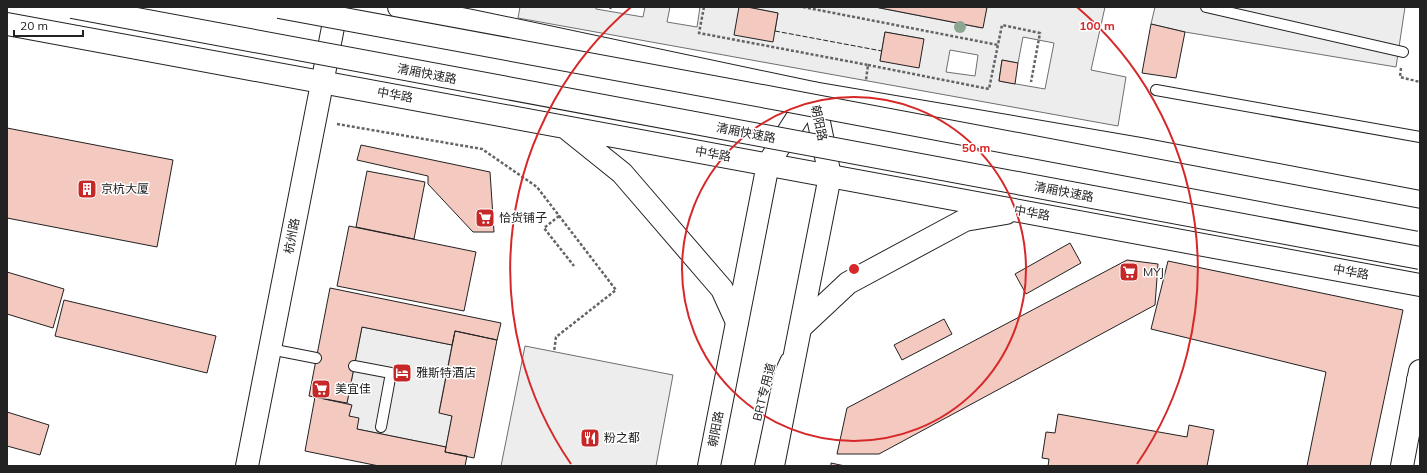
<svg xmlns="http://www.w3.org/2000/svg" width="1427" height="473" font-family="Mulish,'Noto Sans SC',sans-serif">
<rect width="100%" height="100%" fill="#fff"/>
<path fill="#ededed" stroke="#6f6f6f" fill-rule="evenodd" d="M520 7H596V9L643 17 645 7H670L667 22 697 27 700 7H739L775 31 778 13 747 7H875L982 28 987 7H1105L1091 70 1126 77 1118 126 518 18ZM885 32 924 39 880 61ZM1023 37 1054 43 1045 89 999 81 1002 60 1018 63ZM950 50 978 55 975 76 946 72Z
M1155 7H1405L1396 67 1185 32 1151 24Z
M362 327 452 345 439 412 452 416 446 447 357 429 349 416 351 405 347 403Z
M525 346 673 375 656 466H501Z"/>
<path fill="#f3c9c0" stroke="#222" d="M739 7H747L778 13 773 42 734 35Z
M875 7H987L983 28Z
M1151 24 1185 32 1176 78 1142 73Z
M885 32 924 39 919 68 880 61Z
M1002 60 1018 63 1015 84 999 81Z
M7 128 173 160 157 247 7 218Z
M361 145 490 172 494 232H473L428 184V176L357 160Z
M367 171 425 182 414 239 356 227Z
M349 226 476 252 464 311 337 286Z
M1070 243 1081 263 1026 294 1015 274Z
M1127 260 1158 264 1155 305 879 454H837L847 408Z
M1168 261 1403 310 1370 466H1307L1326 372 1151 329Z
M7 272 64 289 53 328 7 314Z
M330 288 501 323 497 340 455 331 452 345 362 327 347 403 309 396Z
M64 300 216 336 207 373 55 336Z
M944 319 952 334 902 360 894 345Z
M455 331 497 340 474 458 445 452 452 416 439 413Z
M315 397 352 405 349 416 359 418 357 429 446 447 445 452 467 456 465 466H379L305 451Z
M7 412 49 425 40 455 7 446Z
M1058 414 1187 437 1189 425 1214 430 1207 466H1048L1049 459 1042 458 1046 432 1055 433Z
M831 463 845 466H831Z"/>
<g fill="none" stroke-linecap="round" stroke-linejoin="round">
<g stroke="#222" stroke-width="12">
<path id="lane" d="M1206 7 1403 52
M1156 90 1420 137
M270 349 316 358
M354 366 391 373 381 427
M760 466 780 372 786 359"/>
</g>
<g stroke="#222" stroke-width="24">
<path id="secondary" d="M247 466 337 7
M1402 466 1420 371"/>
</g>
<g stroke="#222" stroke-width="24">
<path id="primary" d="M709 466 768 164 813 93
M773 466 830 176 813 93"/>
</g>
<g stroke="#222" stroke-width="24">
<path id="highway" d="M399 7 472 21 813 93 1141 149 1420 202
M7 24 1420 285
M566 128 622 173 722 289 737 322
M801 327 848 283 965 220 1006 213
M1418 380 1420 377"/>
</g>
<path stroke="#646464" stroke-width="2.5" stroke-dasharray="3 2" stroke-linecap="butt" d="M704 7 699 33 868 65 866 80
M803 7 998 45
M610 9 611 7
M868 65 989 89 1002 25 1040 33 1031 82
M1401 68 1400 77 1420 82
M337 124 482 149 537 187 616 290 556 337 554 352
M559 216 544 228 574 266"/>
<use href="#lane" stroke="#fff" stroke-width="10"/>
<use href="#secondary" stroke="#fff" stroke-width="22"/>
<use href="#primary" stroke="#fff" stroke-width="22"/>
<use href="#highway" stroke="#fff" stroke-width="22"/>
<g stroke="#222" stroke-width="24" stroke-linecap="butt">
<path id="highway-bridge" d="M72 7 1420 258
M279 7 789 101 1420 220"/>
</g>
<use href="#highway-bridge" stroke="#fff" stroke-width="22"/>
<path stroke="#222" stroke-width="1" stroke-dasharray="5 2" stroke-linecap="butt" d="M775 31 882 51"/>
</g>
<circle fill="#8da692" cx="960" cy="27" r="6"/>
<g fill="none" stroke="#d62828" stroke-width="2">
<circle cx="854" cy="269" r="172"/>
<path d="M571 464A344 344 0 0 1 631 7M1077 7A344 344 0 0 1 1137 464"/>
</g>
<defs>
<g id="building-square" transform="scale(1)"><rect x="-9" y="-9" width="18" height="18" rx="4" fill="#c62828" stroke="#fff"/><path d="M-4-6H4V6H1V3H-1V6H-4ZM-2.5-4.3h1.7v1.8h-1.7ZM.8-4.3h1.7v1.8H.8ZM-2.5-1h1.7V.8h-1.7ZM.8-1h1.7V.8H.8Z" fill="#fff"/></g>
<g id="supermarket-square" transform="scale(1)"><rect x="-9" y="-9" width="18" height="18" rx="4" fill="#c62828" stroke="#fff"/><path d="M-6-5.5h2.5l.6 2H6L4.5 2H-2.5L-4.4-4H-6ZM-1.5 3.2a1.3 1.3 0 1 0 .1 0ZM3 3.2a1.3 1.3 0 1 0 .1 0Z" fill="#fff"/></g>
<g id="hotel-square" transform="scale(1)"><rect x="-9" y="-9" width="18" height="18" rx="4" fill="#c62828" stroke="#fff"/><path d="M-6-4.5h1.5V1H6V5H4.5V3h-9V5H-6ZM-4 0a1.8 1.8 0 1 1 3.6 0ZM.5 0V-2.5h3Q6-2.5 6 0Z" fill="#fff"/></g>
<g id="restaurant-square" transform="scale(1)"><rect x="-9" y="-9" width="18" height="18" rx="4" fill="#c62828" stroke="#fff"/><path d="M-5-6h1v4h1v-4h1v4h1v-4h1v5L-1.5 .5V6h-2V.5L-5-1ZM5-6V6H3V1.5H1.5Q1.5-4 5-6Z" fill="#fff"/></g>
</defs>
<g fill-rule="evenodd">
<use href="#building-square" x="87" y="189"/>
<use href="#supermarket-square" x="485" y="218"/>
<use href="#supermarket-square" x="1129" y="272"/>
<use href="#hotel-square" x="402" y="373"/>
<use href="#supermarket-square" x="321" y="389"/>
<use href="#restaurant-square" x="590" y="438"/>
</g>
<g text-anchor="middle" stroke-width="3" stroke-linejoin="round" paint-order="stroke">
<g font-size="12" fill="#222" stroke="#fff">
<text transform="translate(427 74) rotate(11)" y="4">清厢快速路</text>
<text transform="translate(395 95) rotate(10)" y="4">中华路</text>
<text transform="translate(819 123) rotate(78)" y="4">朝阳路</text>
<text transform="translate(746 133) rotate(11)" y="4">清厢快速路</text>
<text transform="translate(713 154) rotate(10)" y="4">中华路</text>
<text transform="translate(1064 192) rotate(11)" y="4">清厢快速路</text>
<text transform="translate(1032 213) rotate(10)" y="4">中华路</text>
<text transform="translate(292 236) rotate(-79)" y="4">杭州路</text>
<text transform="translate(1351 272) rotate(10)" y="4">中华路</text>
<text transform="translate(764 392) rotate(-76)" y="4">BRT专用道</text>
<text transform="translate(716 429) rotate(-79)" y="4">朝阳路</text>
</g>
<g font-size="12" fill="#222" stroke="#fff" text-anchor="start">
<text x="101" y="193">京杭大厦</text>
<text x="499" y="222">恰货铺子</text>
<text x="1143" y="276">MYJ</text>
<text x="416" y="377">雅斯特酒店</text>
<text x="335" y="393">美宜佳</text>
<text x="604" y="442">粉之都</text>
</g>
</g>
<circle cx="854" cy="269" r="6" fill="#d62828" stroke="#fff" stroke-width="2"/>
<g font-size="12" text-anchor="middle" font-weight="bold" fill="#d62828" stroke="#fff" stroke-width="3" stroke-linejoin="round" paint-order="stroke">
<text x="1097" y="30">100 m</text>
<text x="976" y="152">50 m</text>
</g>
<rect width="1427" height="473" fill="none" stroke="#222222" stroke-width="16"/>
<path d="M14 30v6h69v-6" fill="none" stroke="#222222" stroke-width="2"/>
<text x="20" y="30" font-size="12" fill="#222222" stroke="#ffffff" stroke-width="3" paint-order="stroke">20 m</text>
</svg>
